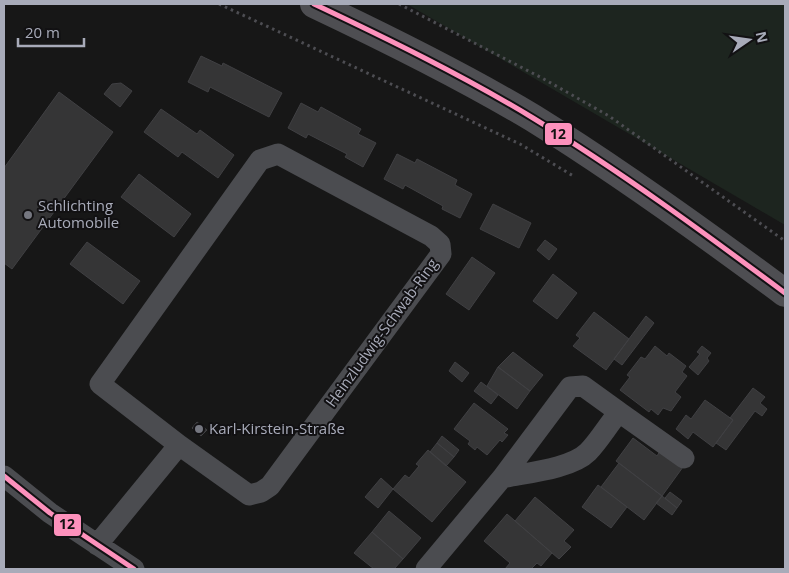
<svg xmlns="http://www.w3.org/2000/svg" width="789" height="573" font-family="'Open Sans',sans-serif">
<rect width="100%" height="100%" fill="#171717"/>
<path fill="#1d251f" d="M407 4H785V225Z"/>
<path fill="#353536" stroke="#404043" d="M201 56 222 66 223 63 282 93 269 117 210 87 208 92 188 82Z
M121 83 132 91 120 107 104 94 112 84Z
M59 92 113 132 12 269 4 263V168Z
M301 103 318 112 321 107 361 129 358 134 376 143 363 167 345 157 347 154 308 134 306 138 288 128Z
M161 109 197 134 200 130 234 155 218 178 182 152 178 157 144 132Z
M397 154 415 163 417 159 457 180 455 185 472 194 460 218 442 209 443 206 405 185 403 189 384 179Z
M139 174 191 214 174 237 121 197Z
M493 204 531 223 519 248 480 229Z
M545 240 557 249 549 260 537 250Z
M87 242 140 281 123 304 70 264Z
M472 257 495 273 469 310 446 294Z
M553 274 577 293 557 319 533 301Z
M594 312 629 339 606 370 573 346 580 338 576 335Z
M646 316 654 323 622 365 614 359Z
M655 346 667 356 669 353 686 366 682 372 687 376 675 392 681 397 671 411 663 408 658 415 651 409 649 412 620 390 630 377 627 375 641 357 645 359Z
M702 346 711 353 707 358 709 361 698 375 689 367 700 354 697 352Z
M513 352 543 375 530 391 498 367Z
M455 362 469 373 462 382 449 371Z
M498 367 530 391 517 409 487 386Z
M481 382 498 395 491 404 474 391Z
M753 388 765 397 760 403 767 409 762 416 755 411 726 450 716 443 733 420 730 418Z
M705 400 733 420 713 447 693 432 688 439 676 429 686 415 691 419Z
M474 403 508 429 504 433 508 435 502 442 500 440 487 455 477 447 475 450 468 444 470 441 454 429Z
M197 422 207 430 201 436 192 428Z
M442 436 459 450 454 457 437 443Z
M633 438 657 456 660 451 683 467 662 496 616 461Z
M437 443 454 457 446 466 430 452Z
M428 450 466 482 432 522 393 489 405 475 409 478 419 466 416 464Z
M619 463 662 496 644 520 601 487Z
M381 478 393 489 378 508 365 497Z
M598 485 627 507 611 528 582 507Z
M670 492 682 501 677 508 665 498Z
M662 496 677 508 672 515 656 503Z
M535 497 574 530 564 541 571 547 559 559 515 521Z
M389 511 421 538 403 559 372 532Z
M507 514 552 553 541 566 537 563 531 569H505L510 563 484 541Z
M372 532 403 559 394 569H374L354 553Z"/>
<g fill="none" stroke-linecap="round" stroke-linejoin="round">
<path stroke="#4d4d52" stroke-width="3" stroke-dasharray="2.5 4" stroke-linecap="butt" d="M219 4 520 144 575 177
M399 4 542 78 609 116 785 241"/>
<path stroke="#4b4c50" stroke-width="21" d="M619 412 684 458
M4 476 50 513 134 569
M97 545 179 445 100 384 260 160 278 154 431 236 440 244 441 254 270 486 261 492 249 495 179 445
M426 569 502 478 570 387 583 386 619 412C608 425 599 441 588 452 571 469 525 473 502 478"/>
<path stroke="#4e4e52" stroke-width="28" d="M314 4C388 39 463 76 533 118 620 172 703 232 785 293"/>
<g stroke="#121113" stroke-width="9">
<path id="bus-1" d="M314 4C388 39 462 75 533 118 620 171 703 232 785 293
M4 476 50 513 134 569"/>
</g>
<use href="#bus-1" stroke="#fd91bc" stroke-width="5"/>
</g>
<g fill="#757780" stroke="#121113" stroke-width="2">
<circle cx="28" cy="215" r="5"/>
<circle cx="199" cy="429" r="5"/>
</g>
<g text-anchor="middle" stroke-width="4" stroke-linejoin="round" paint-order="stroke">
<g font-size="15" fill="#a8abb9" stroke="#121113" text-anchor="start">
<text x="38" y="211">Schlichting<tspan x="38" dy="17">Automobile</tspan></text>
<text x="209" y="434">Karl-Kirstein-Straße</text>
</g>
<g font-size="15" fill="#a8abb9" stroke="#121113">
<text transform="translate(382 333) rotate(-54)" y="5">Heinzludwig-Schwab-Ring</text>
</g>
</g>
<g stroke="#121113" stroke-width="2">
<rect x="544" y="122" width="29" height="24" rx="5" fill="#fd91bc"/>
<rect x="53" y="513" width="29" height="24" rx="5" fill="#fd91bc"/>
</g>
<g font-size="14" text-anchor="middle" font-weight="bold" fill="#111">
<text x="558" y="139">12</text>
<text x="67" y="529">12</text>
</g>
<rect width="789" height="573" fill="none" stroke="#a8abb9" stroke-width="10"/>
<g transform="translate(749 40) rotate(77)" stroke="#121113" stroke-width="4" paint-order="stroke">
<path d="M0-4L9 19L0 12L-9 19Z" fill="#a8abb9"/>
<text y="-8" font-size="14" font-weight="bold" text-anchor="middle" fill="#a8abb9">N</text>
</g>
<path d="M18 38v8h66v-8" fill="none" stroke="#a8abb9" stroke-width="2.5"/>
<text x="25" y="38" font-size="15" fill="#a8abb9" stroke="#121113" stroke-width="4" paint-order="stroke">20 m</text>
</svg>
